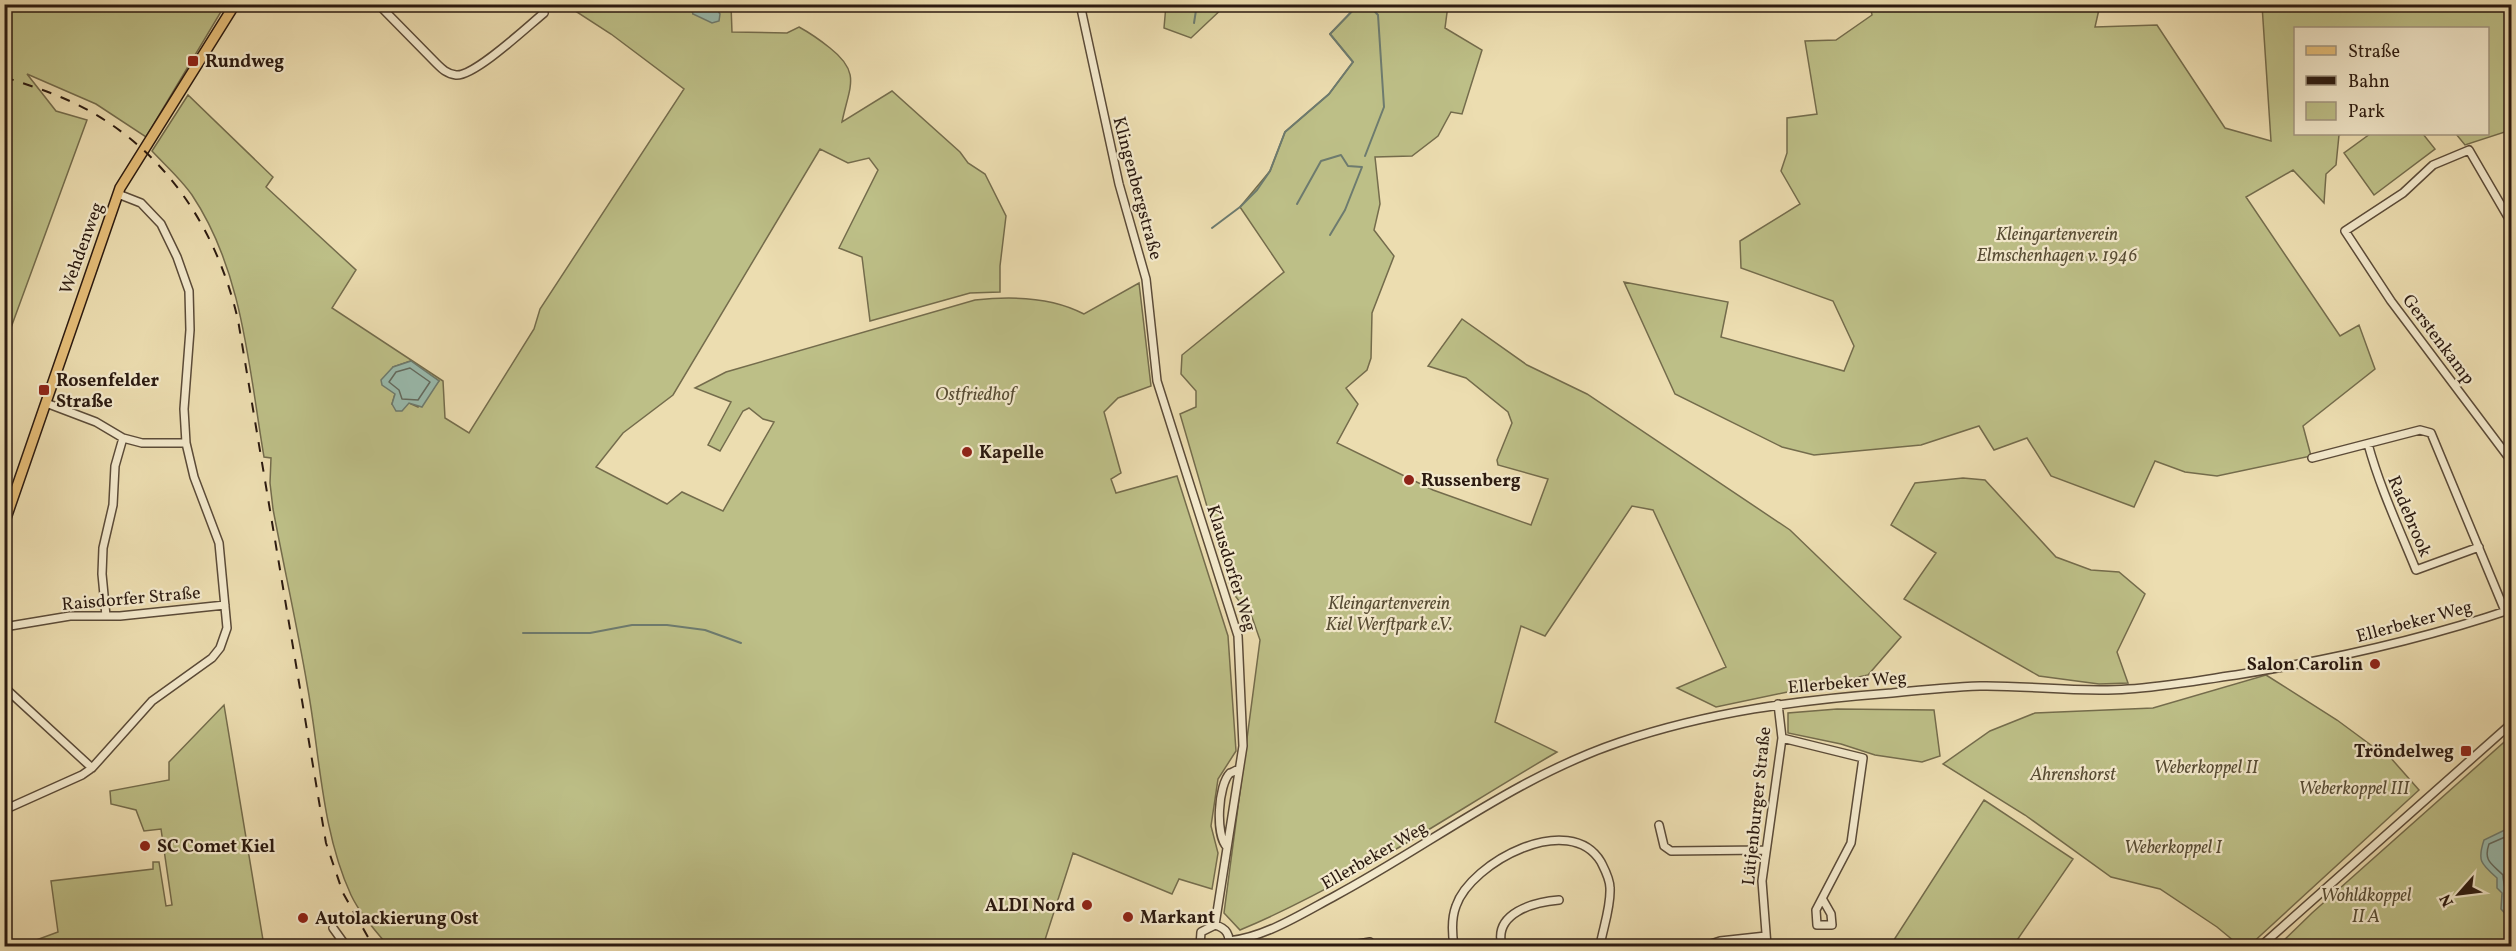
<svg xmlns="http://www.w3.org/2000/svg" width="2516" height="951" font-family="Vollkorn,serif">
<rect width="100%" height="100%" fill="#ecddb0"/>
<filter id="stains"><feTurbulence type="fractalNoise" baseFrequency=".00333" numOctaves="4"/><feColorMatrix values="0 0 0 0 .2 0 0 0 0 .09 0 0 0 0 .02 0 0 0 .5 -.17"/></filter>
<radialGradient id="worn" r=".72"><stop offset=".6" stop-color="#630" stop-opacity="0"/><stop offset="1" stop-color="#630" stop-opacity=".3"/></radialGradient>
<path fill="#bdbf87" stroke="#746c4c" stroke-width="1.5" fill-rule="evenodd" d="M1359 4 1448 5 1445 28 1482 50 1462 114 1451 112 1438 136 1412 156 1375 157 1380 204 1374 230 1394 256 1372 313 1371 358 1367 370 1346 388 1358 404 1337 443 1433 490 1531 525 1548 479 1498 465 1497 460 1512 423 1508 412 1466 378 1428 366 1462 319 1527 365 1587 394 1790 530 1901 637 1868 675 1716 707 1677 688 1726 667 1653 510 1632 506 1545 636 1521 626 1495 722 1557 752C1452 813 1352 883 1240 930L1224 913 1260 640 1252 617 1232 592 1180 414 1196 407V391L1181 374 1182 355 1284 272 1240 207 1270 171 1285 132 1329 94 1353 62 1330 34Z
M4 5H225L146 137 96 104 27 74 56 111 87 120 5 344Z
M566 5H690L693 14 704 17 715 6 711 5H731L732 32 787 33 799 27C810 33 820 40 830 48 862 73 849 87 842 122L892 91 960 152 968 163 985 174 1006 216 1000 266V292L970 293 870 321 862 257 839 248 878 170 869 158 848 163 820 149 673 395 623 433 596 467 667 504 682 492 723 511 774 422 763 419 749 408 743 411 720 451 708 445 731 402 695 388 726 372 975 300C1011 296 1052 297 1084 314L1139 283 1151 386 1118 398 1104 412 1121 473 1111 479 1116 493 1177 476 1228 636 1236 751 1218 779 1211 826 1218 853 1212 889 1179 879 1172 894 1073 853 1043 946H388C375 930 360 914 351 895 321 830 320 753 307 684 297 626 284 567 273 509L270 483 271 458 264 457C249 369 243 271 192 195 181 179 165 165 152 151L188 95 273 177 266 187 356 270 332 308 443 381 445 418 469 433 534 329 540 309 684 89 611 34ZM410 361 439 381 418 407 409 403 392 404 395 394 393 367Z
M1166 5V4L1226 5 1191 38 1164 28Z
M1870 5H2100L2095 27 2157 25 2225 128 2271 141 2262 5H2511V130L2465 145 2456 134H2488V28H2296V134H2342L2339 135 2336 165 2326 174 2324 203 2293 170 2246 197 2340 336 2359 325 2375 369 2303 426 2311 456 2217 476 2185 472 2155 461 2134 507 2051 476 2027 438 1994 450 1979 426 1921 445 1814 455 1782 447 1675 394 1624 282 1728 302 1721 337 1844 371 1854 346 1833 301 1741 268 1740 241 1800 204 1781 171 1787 153V118L1817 114 1805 41 1836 40 1872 15Z
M2370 134H2423L2435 149 2374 195 2344 153Z
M1963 478 1985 480 2056 557 2091 570 2119 572 2145 594 2117 652 2128 683 2099 684 2039 676 1904 599 1936 553 1891 525 1915 483Z
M2266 675 2337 720 2379 751 2382 748 2419 790 2249 946H2240L2217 927 2160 889 2111 877 2025 815 1943 764 1990 731 2035 713 2153 708Z
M224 705 264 946H163L156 944 134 946H20L58 932 51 881 153 869V862H159L166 906 172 905 161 829 144 831 136 810 111 804 110 791 169 780V762Z
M1837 709 1934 710 1940 756 1922 762 1875 755 1841 744 1788 733V713Z
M2511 736V946H2278L2312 913Z
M1984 800 2073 859 2013 946H1890Z"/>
<path fill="#99bbae" stroke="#6d7b6f" stroke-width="1.5" d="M690 5 715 6 720 14 719 21 712 23 693 14Z
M411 361 439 381 422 407 409 403 402 411H396L392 404 395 394 382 385 381 380 393 367Z
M2511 827V920L2501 909 2502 893 2497 888V878C2481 864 2477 861 2484 840Z"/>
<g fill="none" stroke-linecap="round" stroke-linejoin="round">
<path stroke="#626a5f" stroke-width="1.5" d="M410 368 430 382 418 400 402 399 399 390 389 382 396 372Z
M2512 834 2489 844C2483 861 2492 864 2503 875 2503 881 2509 908 2512 912"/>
<path stroke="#6d7b6f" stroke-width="2" d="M1194 23 1197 4
M1365 156 1384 107 1378 15 1368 4
M1297 204 1321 161 1341 155 1348 166 1362 167 1345 210 1330 235
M1212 228 1240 207 1257 190 1270 171 1285 132 1329 94 1353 62 1330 34 1359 4
M523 633H590L632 625H667L705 630 741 643"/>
<g stroke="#5b4b38" stroke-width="10">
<path id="minor" d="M378 4 436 63C442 69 447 74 456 75 474 77 528 26 544 13
M1080 4 1119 184 1146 279 1157 381 1238 636 1243 746 1215 925
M2512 224 2469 150 2433 165 2403 193 2345 231 2391 301 2512 462
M46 403 96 422 123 438 142 443H186
M2368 444C2380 488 2399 528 2416 570L2479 547
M2312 458 2420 430 2431 433 2505 611
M106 616 102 574 103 548 113 505 115 466 123 438
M4 627 70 616H120L225 605
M4 687 92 768
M1782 738 1863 758 1851 843 1816 910 1817 925H1832L1831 914 1823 900
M4 810 82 775 92 768 152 701 212 658 220 648 227 628 219 543 194 477 186 443 184 409 190 330 189 291 177 257 161 224 141 203 118 194
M1659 825 1664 846 1671 851 1765 850
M1227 847C1215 835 1218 785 1230 773 1231 773 1239 769 1239 769
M333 928 346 946
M1229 941C1266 937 1303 913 1335 896 1430 845 1516 777 1620 742 1708 712 1799 700 1892 693 1921 690 1950 687 1980 686 2029 685 2078 693 2128 689 2164 687 2200 680 2236 675 2330 660 2421 640 2512 609
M1200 946 1201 932 1215 925C1226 928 1231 935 1228 946
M1347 946 1370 942
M1454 946C1452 933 1451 919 1456 906 1471 862 1570 810 1601 862 1605 870 1610 879 1610 888 1611 907 1603 928 1600 946
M1502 946C1493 913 1534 902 1559 900
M1705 946 1720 941 1766 936
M1767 946 1762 881 1782 738 1778 704
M2118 946H2119
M2261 946 2512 723"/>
</g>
<g stroke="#2b1a10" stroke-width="12">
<path id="major" d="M4 524 120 188 235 4"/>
</g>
<g stroke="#2b1a10" stroke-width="14">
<path id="highway" d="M148 946H151"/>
</g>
<use href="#minor" stroke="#f3e9cc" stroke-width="7"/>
<use href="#major" stroke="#e6be78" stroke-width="9"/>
<use href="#highway" stroke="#e6be78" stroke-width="10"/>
<path stroke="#2b1a10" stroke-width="2" stroke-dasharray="10 10" stroke-linecap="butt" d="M4 77C35 87 66 97 93 113 171 158 218 234 238 320L326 843 343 893 373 946"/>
</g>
<g fill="#8f2418" stroke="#f3e9cc" stroke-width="2">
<rect x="187" y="55" width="12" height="12" rx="3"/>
<rect x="38" y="384" width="12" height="12" rx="3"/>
<circle cx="967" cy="452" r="6"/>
<circle cx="1409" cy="480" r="6"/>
<circle cx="2375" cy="664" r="6"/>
<rect x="2460" y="745" width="12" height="12" rx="3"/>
<circle cx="145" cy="846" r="6"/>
<circle cx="1087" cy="905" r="6"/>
<circle cx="1128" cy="917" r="6"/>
<circle cx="303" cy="918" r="6"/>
</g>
<g text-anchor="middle" stroke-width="4.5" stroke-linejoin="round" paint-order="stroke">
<g font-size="18" font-weight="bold" fill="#2b1a10" stroke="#f3e9cc" text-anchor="start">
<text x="205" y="67">Rundweg</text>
<text x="56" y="386">Rosenfelder<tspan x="56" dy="21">Straße</tspan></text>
<text x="979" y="458">Kapelle</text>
<text x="1421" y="486">Russenberg</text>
<text x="2363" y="670" text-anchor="end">Salon Carolin</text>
<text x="2454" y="757" text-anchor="end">Tröndelweg</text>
<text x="157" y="852">SC Comet Kiel</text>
<text x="1075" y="911" text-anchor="end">ALDI Nord</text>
<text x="1140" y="923">Markant</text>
<text x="315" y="924">Autolackierung Ost</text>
</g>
<g font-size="18" fill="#2b1a10" stroke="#f3e9cc">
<text transform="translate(1138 188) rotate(75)" y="6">Klingenbergstraße</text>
<text transform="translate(81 248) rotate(-70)" y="6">Wehdenweg</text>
<text transform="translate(2439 339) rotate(53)" y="6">Gerstenkamp</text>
<text transform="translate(2410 516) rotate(67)" y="6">Radebrook</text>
<text transform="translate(1232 568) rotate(73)" y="6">Klausdorfer Weg</text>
<text transform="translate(131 598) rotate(-5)" y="6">Raisdorfer Straße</text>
<text transform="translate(2414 621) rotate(-15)" y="6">Ellerbeker Weg</text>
<text transform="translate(1847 682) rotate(-5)" y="6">Ellerbeker Weg</text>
<text transform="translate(1756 806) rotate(-84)" y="6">Lütjenburger Straße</text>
<text transform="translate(1374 855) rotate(-30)" y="6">Ellerbeker Weg</text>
</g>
<g font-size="18" font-style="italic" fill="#574c34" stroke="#f3e9cc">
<text x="2057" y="240">Kleingartenverein<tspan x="2057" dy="21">Elmschenhagen v. 1946</tspan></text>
<text x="975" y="400">Ostfriedhof</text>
<text x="1389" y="609">Kleingartenverein<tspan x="1389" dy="21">Kiel Werftpark e.V.</tspan></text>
<text x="2206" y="773">Weberkoppel II</text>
<text x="2073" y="780">Ahrenshorst</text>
<text x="2354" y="794">Weberkoppel III</text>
<text x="2173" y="853">Weberkoppel I</text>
<text x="2366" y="901">Wohldkoppel<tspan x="2366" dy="21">II A</tspan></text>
</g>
</g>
<rect width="2516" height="951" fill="none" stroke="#ecddb0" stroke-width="24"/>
<rect x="6" y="6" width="2504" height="939" fill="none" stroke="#2b1a10" stroke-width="3"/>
<rect x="12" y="12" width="2492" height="927" fill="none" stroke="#2b1a10" stroke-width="1.5"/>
<rect x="2294" y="27" width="195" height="108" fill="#f3e9cc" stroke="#a39681" stroke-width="1.5"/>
<rect x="2306" y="46" width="30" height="9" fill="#e6be78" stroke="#a39681" stroke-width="1.5"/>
<text x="2348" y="57" font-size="18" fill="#2b1a10">Straße</text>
<rect x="2306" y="76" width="30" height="9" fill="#2b1a10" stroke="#a39681" stroke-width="1.5"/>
<text x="2348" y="87" font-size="18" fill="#2b1a10">Bahn</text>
<rect x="2306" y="102" width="30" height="18" fill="#bdbf87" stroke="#a39681" stroke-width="1.5"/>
<text x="2348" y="117" font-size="18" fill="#2b1a10">Park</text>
<g transform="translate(2459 894) rotate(242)" stroke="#f3e9cc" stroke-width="4.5" paint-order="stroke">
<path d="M0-4.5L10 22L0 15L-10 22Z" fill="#2b1a10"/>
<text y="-9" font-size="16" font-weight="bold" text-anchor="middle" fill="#2b1a10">N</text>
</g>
<rect width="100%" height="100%" filter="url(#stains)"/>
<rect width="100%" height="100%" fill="url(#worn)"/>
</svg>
